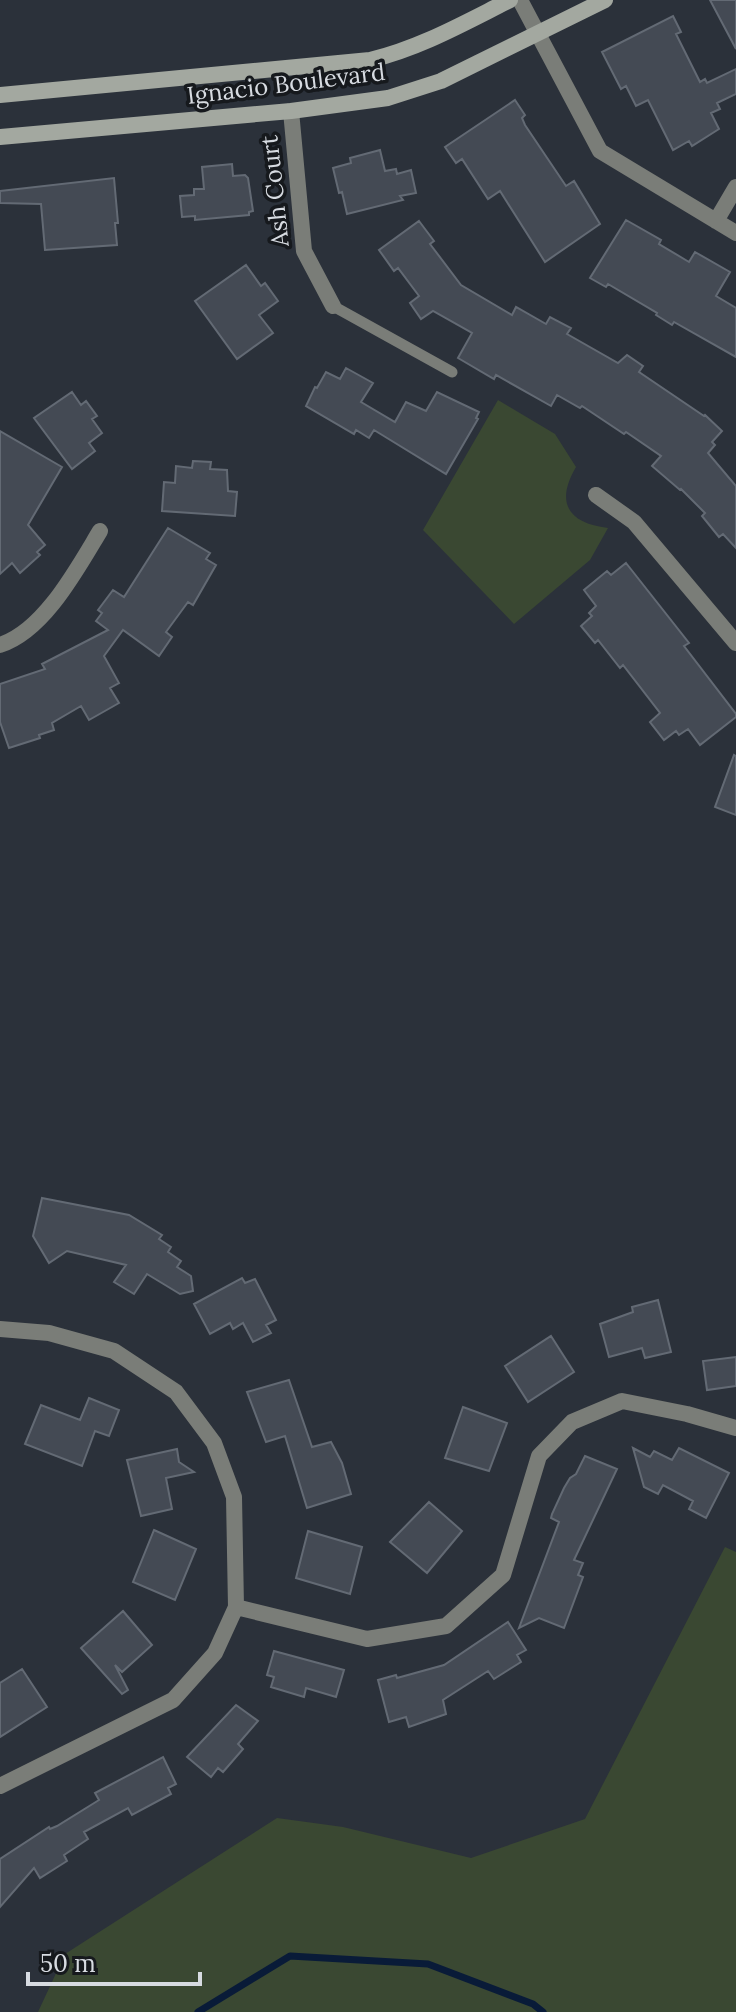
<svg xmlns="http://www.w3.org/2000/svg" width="736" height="2012" font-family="Lora,serif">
<rect width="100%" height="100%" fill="#2b313a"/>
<path fill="#3a4832" d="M498 400 555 434 576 467C555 503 568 523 608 528L590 560 514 624 423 530Z
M725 1547 736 1552V2012H38L65 1954 277 1818 343 1827 471 1858 585 1819Z"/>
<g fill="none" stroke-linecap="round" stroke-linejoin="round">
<path stroke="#091b38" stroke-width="7" d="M198 2012 290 1956 428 1964 533 2004 543 2012"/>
</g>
<path fill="#444a54" stroke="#636a74" stroke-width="2" d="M710 0H736V49Z
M673 16 681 32 676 34 700 82 705 79 707 83 736 69V94L717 103 720 109 711 113 719 129 692 146 689 141 673 150 648 100 636 106 626 86 621 89 602 52Z
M515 100 525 115 522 118 525 125 566 186 574 181 600 224 545 262 500 191 488 199 462 159 456 163 445 147Z
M380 150 385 171 396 169 397 174 411 170 416 193 400 196 403 200 347 214 342 192 339 193 333 168 351 163 350 158Z
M232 164 233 176 245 175 248 178 253 211 249 212V215L195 220V216L182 217 180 196 194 195V189H204L202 167Z
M114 178 118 223H115L117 245 45 250 41 204 0 203V191Z
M626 220 661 240 659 244 689 262 695 252 730 272 716 296 736 308V357L674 322 672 325 656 315 657 313 608 284 606 287 590 278Z
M419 221 434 241 430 244 461 285 512 315 516 307 546 324 550 317 571 328 567 334 618 363 627 355 643 366 639 372 704 416 705 415 722 431 712 442 715 445 708 453 736 486V548L723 534 719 537 702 516 705 513 681 489 680 490 652 466 661 456 626 432 624 434 582 406 580 408 557 395 551 406 496 375 494 379 458 358 472 333 433 311 421 319 410 303 419 296 398 268 394 271 379 250Z
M246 265 261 286 265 283 278 301 259 315 273 333 237 359 195 301Z
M346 368 373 383 361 402 395 422 406 402 426 411 437 392 479 412 476 418 478 419 446 474 374 430 369 438 356 430 354 434 306 406 315 387 317 388 326 372 340 379Z
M72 392 81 405 86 401 97 416 92 419 102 433 89 443 95 451 72 469 34 418Z
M0 431 62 467 28 525 45 545 37 552 40 555 20 573 12 563 0 574Z
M193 461 211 462 210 469 227 470 228 491 237 492 235 516 162 511 164 482 175 483 176 466 192 468Z
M168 528 210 553 206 559 216 565 193 605 188 602 166 632 172 637 159 656 123 630 104 656 119 683 110 688 119 703 89 720 81 706 52 723 54 730 39 735 40 738 9 748 0 722V684L45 669 42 664 108 630 96 621 102 613 98 610 113 590 124 597Z
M626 563 689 643 684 646 736 714V717L700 745 688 729 679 735 676 731 664 740 650 722 660 713 623 665 620 668 598 640 595 643 581 626 592 616 589 613 596 606 584 590 607 571 611 575Z
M734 755 736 756V815L715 807Z
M42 1198 129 1215 162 1235 159 1239 171 1247 168 1252 181 1261 177 1267 191 1276 193 1291 180 1294 147 1274 134 1294 114 1282 126 1265 67 1251 49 1263 33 1236Z
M242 1278 245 1283 255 1279 276 1320 266 1325 271 1333 253 1342 243 1323 233 1329 230 1323 210 1334 194 1304Z
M658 1300 671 1352 645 1358 642 1348 609 1357 600 1324 633 1312 632 1307Z
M551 1336 574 1372 528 1402 505 1366Z
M736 1357V1386L707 1390 703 1361Z
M289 1380 312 1447 331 1442 342 1463 351 1494 307 1508 285 1436 266 1442 247 1392Z
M89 1398 119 1410 109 1436 95 1431 82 1466 25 1444 41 1405 80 1420Z
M463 1407 507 1423 489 1471 445 1458Z
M633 1448 650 1457 654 1451 672 1460 679 1448 729 1473 706 1518 689 1509 693 1501 663 1485 658 1494 644 1487Z
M177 1449 179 1462 194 1472 166 1478 172 1509 141 1516 127 1460Z
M585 1456 617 1469 574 1560 583 1563 578 1575 583 1577 564 1628 539 1618 519 1628 559 1522 551 1518 552 1514 564 1488 570 1478 576 1474Z
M429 1502 462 1531 427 1573 390 1542Z
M154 1530 196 1549 175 1600 133 1582Z
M308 1531 362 1547 350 1594 296 1578Z
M123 1611 152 1645 122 1672 115 1665 128 1690 122 1694 81 1648Z
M508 1622 526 1650 517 1655 521 1662 494 1679 488 1671 443 1700 446 1714 409 1727 406 1717 389 1722 378 1680 396 1675 397 1678 444 1665Z
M274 1651 344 1670 336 1697 306 1688 304 1697 271 1687 274 1677 267 1675Z
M22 1669 47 1707 0 1737V1683Z
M236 1705 258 1721 238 1744 243 1749 223 1772 218 1768 211 1777 187 1757Z
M163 1757 176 1784 168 1788 171 1794 132 1815 128 1808 84 1832 88 1839 64 1855 67 1861 40 1878 34 1868 0 1907V1859L49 1827 50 1829 57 1826 99 1800 95 1793Z"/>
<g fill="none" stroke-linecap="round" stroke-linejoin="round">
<path stroke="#7a7d78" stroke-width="11" d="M333 306 452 372"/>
<path stroke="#7a7d78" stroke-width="16" d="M520 0 600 151 736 233
M291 111 304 251 333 306
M716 221 736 187
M596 495 634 522 736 643
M0 645C44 631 77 569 100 531
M0 1329 49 1333 114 1351 176 1392 214 1443 234 1497 236 1607 215 1653 173 1700 0 1786
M236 1607 367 1639 446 1626 503 1575 539 1456 572 1422 622 1401 687 1414 736 1428"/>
<path stroke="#a3a8a0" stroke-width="16" d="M0 95 370 60C420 48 464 23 510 0
M0 137 291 111 388 98 441 81 605 0"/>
</g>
<g text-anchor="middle" stroke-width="7" stroke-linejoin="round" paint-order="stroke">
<g font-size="24" fill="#d7dbe1" stroke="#16191d">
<text transform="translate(286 84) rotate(-7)" y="8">Ignacio Boulevard</text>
<text transform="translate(275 191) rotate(-96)" y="8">Ash Court</text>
</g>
</g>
<path d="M28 1972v12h172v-12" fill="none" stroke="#d7dbe1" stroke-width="4"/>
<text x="40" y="1972" font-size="24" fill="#d7dbe1" stroke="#16191d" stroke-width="6" paint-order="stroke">50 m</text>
</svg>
